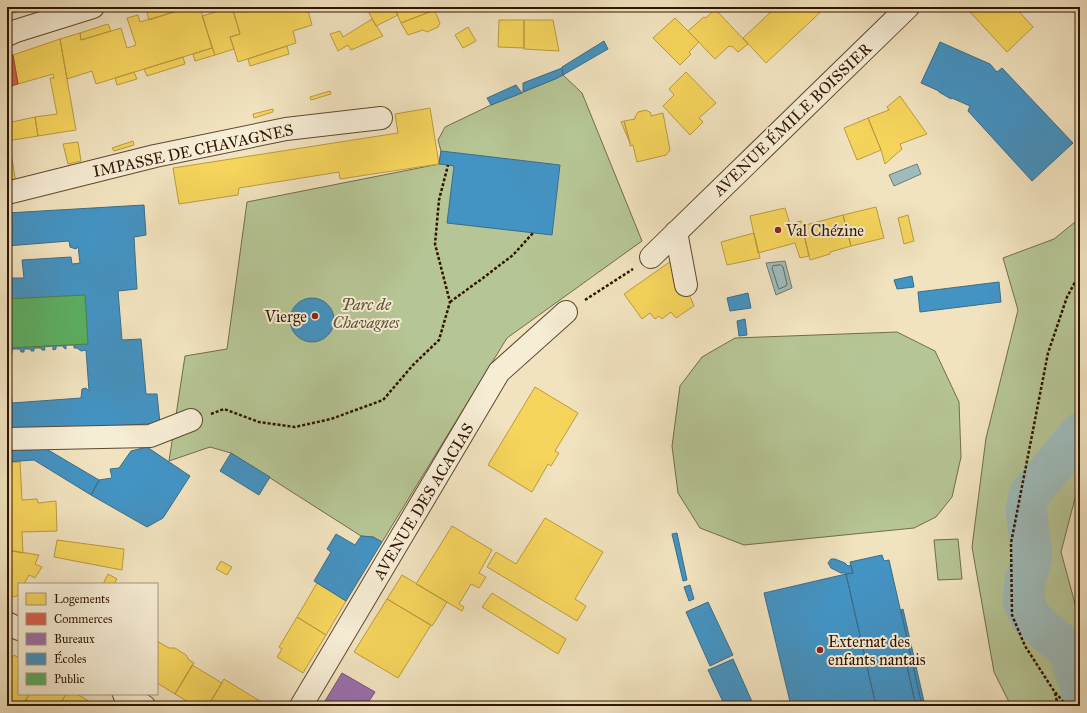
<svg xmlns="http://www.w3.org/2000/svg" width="1087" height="713" font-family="'IM FELL Great Primer',serif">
<rect width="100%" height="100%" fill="#f1e3bf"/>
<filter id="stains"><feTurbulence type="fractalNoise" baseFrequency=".005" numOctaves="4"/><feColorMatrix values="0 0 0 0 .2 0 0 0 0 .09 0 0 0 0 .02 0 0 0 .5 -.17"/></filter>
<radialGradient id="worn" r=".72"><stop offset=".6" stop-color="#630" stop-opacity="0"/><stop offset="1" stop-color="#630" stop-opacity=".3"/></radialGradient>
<path fill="#b6c595" stroke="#736c4a" d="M563 75 582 93 642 241 507 338 382 542 373 537 361 536 231 453 210 447 169 461 185 356 227 349 247 202 439 164 441 151 438 140 445 127 491 105 555 79Z
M1080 218V479L1061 552 1080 622V706H1011L994 672 972 547 986 438 1018 310 1003 258 1054 239Z
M897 332 935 351 959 402 961 457 952 497 936 517 914 528 744 545 700 528 678 493 672 446 680 386 702 357 735 338Z
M958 539 962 579 938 580 934 540Z"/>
<path fill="#9ebcbb" stroke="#727970" d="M917 164 921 174 894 186 889 175Z
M785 261 792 288 776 295 766 263Z"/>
<path fill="#f6d55c" stroke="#bb9b40" d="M7 7H34L7 15Z
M164 7H190L149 20 147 12Z
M190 7H200L212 48 96 84 92 71 67 79 60 39 80 33 81 40 121 28 127 48 136 45 127 18 138 15 140 22Z
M232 7H243L245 12 260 7H307L312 25 293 31 296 43 238 62 230 37 240 34Z
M232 7 240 34 230 37 234 49 215 55 202 16Z
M243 7H260L245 12Z
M377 7H394L398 15 376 26 369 13Z
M394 7H432L433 10 432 11 401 23Z
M774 7H826L766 63 743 38 772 11 771 9Z
M975 7H1015L1033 27 1007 52 970 12Z
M434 9 440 23 438 27 427 32 423 30 408 35 401 23 432 11Z
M715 9 748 44 738 52 732 46 731 47 729 46 715 59 688 31 704 17 706 18Z
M675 18 699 42 689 52 691 54 680 65 653 38Z
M372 19 383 36 351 50 348 45 338 51 330 34 340 31 343 37Z
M499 20H524V48L498 47Z
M524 20H553L559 51 524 49Z
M108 24 111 31 81 40 80 33Z
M468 27 476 41 463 48 455 35Z
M60 39 76 130 38 136 35 117 57 114 50 78H54L53 74 18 84 13 55Z
M287 46 289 54 250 66 248 59Z
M212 48 215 55 195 61 193 54Z
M183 57 185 64 147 76 144 69Z
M134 72 137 79 117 85 115 78Z
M686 72 716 103 699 118 703 122 690 135 663 106 674 95 669 89Z
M330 91 331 94 311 100 310 97Z
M900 96 927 134 900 144 902 149 885 164 881 150 868 118 889 110 887 107Z
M430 108 439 164 340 179 339 172 239 188 238 195 179 204 173 168 398 133 395 114Z
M273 109V112L254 118 253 114Z
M646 110 651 113V116L663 113 670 150 666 155 637 162 633 145 630 146V143L624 121 635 119V117L638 112Z
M35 117 38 136 7 141V123Z
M868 118 881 150 857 160 844 128Z
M624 121 630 143 621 122Z
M7 141H9L16 183 7 185Z
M133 141 134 145 114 151 112 148Z
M78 142 81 161 68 164 63 144Z
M876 207 884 238 851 246 843 215Z
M785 208 790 224 801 221 809 256 800 258 795 243 758 253 750 216Z
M843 215 851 246 830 252V254L810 260 802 226Z
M908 215 914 241 904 244 898 218Z
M754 233 760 258 727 265 721 242Z
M671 261 680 272 694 306 676 318 671 312 662 319 659 316 655 319 650 313 642 319 624 294Z
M535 387 578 413 555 451 559 453 551 466 548 464 532 492 488 465Z
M7 462H20L22 500 37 499 38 503 56 501 57 531 22 532 23 553 7 550Z
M545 518 603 552 575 599 586 606 577 621 487 567 496 552 516 564Z
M452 526 492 550 479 573 486 577 479 588 471 584 459 604 464 607 462 611 416 584Z
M57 540 124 549 122 570 54 557Z
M7 550 39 555 35 564 42 567 35 578 29 575 24 584H19V594L18 595 14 597 7 592Z
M221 561 232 567 227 575 216 569Z
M108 574 117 579 114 584H103Z
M402 575 447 602 432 626 387 599Z
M317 583 346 601 326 635 297 617Z
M492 593 566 639 558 654 482 607Z
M387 599 431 625 398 678 354 652Z
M297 617 326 635 303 673 277 657 282 649 279 647Z
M157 641 169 648H175L186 655 189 660 194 663 175 694 157 683Z
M14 655 19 658V694H29L22 706H7V663Z
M192 665 222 683 208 706H195L175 694Z
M224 679 268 706H208Z
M29 694H66L59 706H36L26 700Z
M66 694H77L97 706H59Z"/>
<path fill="#d6604d" stroke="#a44936" d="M13 55 18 84 8 87 7 89V56Z"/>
<path fill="#9970ab" stroke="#7a5478" d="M342 673 375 692 366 706H322Z"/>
<path fill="#4393c3" stroke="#3d6d88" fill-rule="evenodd" d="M604 41 608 49 563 75 562 67Z
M940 42 990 64 997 72 1002 68 1073 143 1032 181 968 111 970 106 952 98 951 99 939 92V91L921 83Z
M562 68 563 75 555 79 523 92V83Z
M516 85 522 93 491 105 487 98Z
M441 151 560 165 552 235 447 223 454 166 439 164Z
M144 205 146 235 134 237 137 289 118 291 122 340 141 339 146 394H157L160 423 7 433V278H24L22 260 71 257 72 264 80 263 78 246 76 249 70 247 69 241 7 246V213ZM66 345H74V348H77L81 351 86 350 89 391 86 388 82 389 81 398 12 403 9 353H12V349H20L21 352H24V349H31V351H34V348H41L42 350H45L44 347 53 346V350L56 349V346H63L64 348 66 349Z
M912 276 914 287 897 289 894 280Z
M999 282 1001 302 920 312 918 292Z
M748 293 751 308 730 311 727 298Z
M290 320a22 22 0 1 1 44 0a22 22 0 1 1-44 0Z
M745 319 747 335 739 336 737 321Z
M38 444 99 480 91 495 34 460 7 462V446Z
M147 447 190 476 163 518 147 527 91 495 99 480 112 478 110 469 119 468 131 451Z
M231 453 270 477 259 495 220 471Z
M677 533 687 580 683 581 672 534Z
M336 534 355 545 361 536 373 537 382 542 346 601 314 581 331 552 327 549Z
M882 555 884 561 889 560 912 661 906 662 916 706H876L846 574 853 573 850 562Z
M831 559H835L845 563 848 566 851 565 853 573 846 574 845 573H841L831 568 828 563Z
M846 574 876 706H791L764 593Z
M690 585 694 599 689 601 684 587Z
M708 602 733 655 710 666 686 612Z
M903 609 925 706H922L912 661 901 610Z
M733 659 754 706H725L708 670Z
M912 661 922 706H916L906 662Z"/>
<path fill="#5aae61" stroke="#4d8044" d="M85 295 88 344 7 348V299Z"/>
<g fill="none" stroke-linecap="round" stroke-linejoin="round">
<path stroke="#67685e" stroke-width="1" d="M781 265 783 267 787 284 786 286 779 289 778 287 772 268 773 266Z"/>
<path stroke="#9ebcbb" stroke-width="41" d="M1080 433 1029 495 1026 509 1032 557 1025 581 1023 601 1032 619 1068 650 1080 687"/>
<g stroke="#604830" stroke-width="24">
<path id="minor" d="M7 35 16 31 93 7
M7 193 155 156 286 129 381 118
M676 232 686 285
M651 257 908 7
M7 439 150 436 191 420
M7 623 19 629
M124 694 144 706
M301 706 499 372 566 312"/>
</g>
<path stroke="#301400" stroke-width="2.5" stroke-dasharray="3 2" stroke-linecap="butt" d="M585 300 633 269
M450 302 483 278 513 255 533 233
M211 414 224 409 259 422 295 427 331 419 383 400 413 365 439 340 450 302 435 244 439 200 448 165
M1055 693 1058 706
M1067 706 1054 691 1025 646 1012 615 1011 543 1048 353 1067 297 1080 273"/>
<use href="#minor" stroke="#f6edd5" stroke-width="22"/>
</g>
<g fill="#8f2418" stroke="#f6edd5" stroke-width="1.5">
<circle cx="778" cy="230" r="4"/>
<circle cx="315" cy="316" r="4"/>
<circle cx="820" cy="650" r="4"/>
</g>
<g text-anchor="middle" stroke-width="4" stroke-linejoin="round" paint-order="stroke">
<g font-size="16" fill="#301400" stroke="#f6edd5">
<text transform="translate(792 119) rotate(-44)" y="6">AVENUE ÉMILE BOISSIER</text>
<text transform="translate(193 150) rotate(-12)" y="6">IMPASSE DE CHAVAGNES</text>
<text transform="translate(423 501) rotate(-59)" y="6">AVENUE DES ACACIAS</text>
</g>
<g font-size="16" fill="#301400" stroke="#f6edd5" text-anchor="start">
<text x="786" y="236">Val Chézine</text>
<text x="307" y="322" text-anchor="end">Vierge</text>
<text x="828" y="647">Externat des<tspan x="828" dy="18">enfants nantais</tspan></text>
</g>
<g font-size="16" font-style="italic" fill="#5f5234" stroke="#f6edd5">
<text x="366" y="310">Parc de<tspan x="366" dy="18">Chavagnes</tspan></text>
</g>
</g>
<rect width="1087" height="713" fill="none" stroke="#f1e3bf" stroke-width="24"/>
<rect x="8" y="8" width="1071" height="697" fill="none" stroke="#301400" stroke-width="2"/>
<rect x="12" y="12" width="1063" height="689" fill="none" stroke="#301400"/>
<rect x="18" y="583" width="140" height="112" fill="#f6edd5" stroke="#a79680"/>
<rect x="26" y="593" width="20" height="12" fill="#f6d55c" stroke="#a79680"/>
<text x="54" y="603" font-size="12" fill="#301400">Logements</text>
<rect x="26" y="613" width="20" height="12" fill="#d6604d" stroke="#a79680"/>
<text x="54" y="623" font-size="12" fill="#301400">Commerces</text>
<rect x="26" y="633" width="20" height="12" fill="#9970ab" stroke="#a79680"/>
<text x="54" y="643" font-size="12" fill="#301400">Bureaux</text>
<rect x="26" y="653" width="20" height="12" fill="#4393c3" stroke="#a79680"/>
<text x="54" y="663" font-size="12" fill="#301400">Écoles</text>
<rect x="26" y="673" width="20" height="12" fill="#5aae61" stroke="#a79680"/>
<text x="54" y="683" font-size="12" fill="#301400">Public</text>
<rect width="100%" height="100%" filter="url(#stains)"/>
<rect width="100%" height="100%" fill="url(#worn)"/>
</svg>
